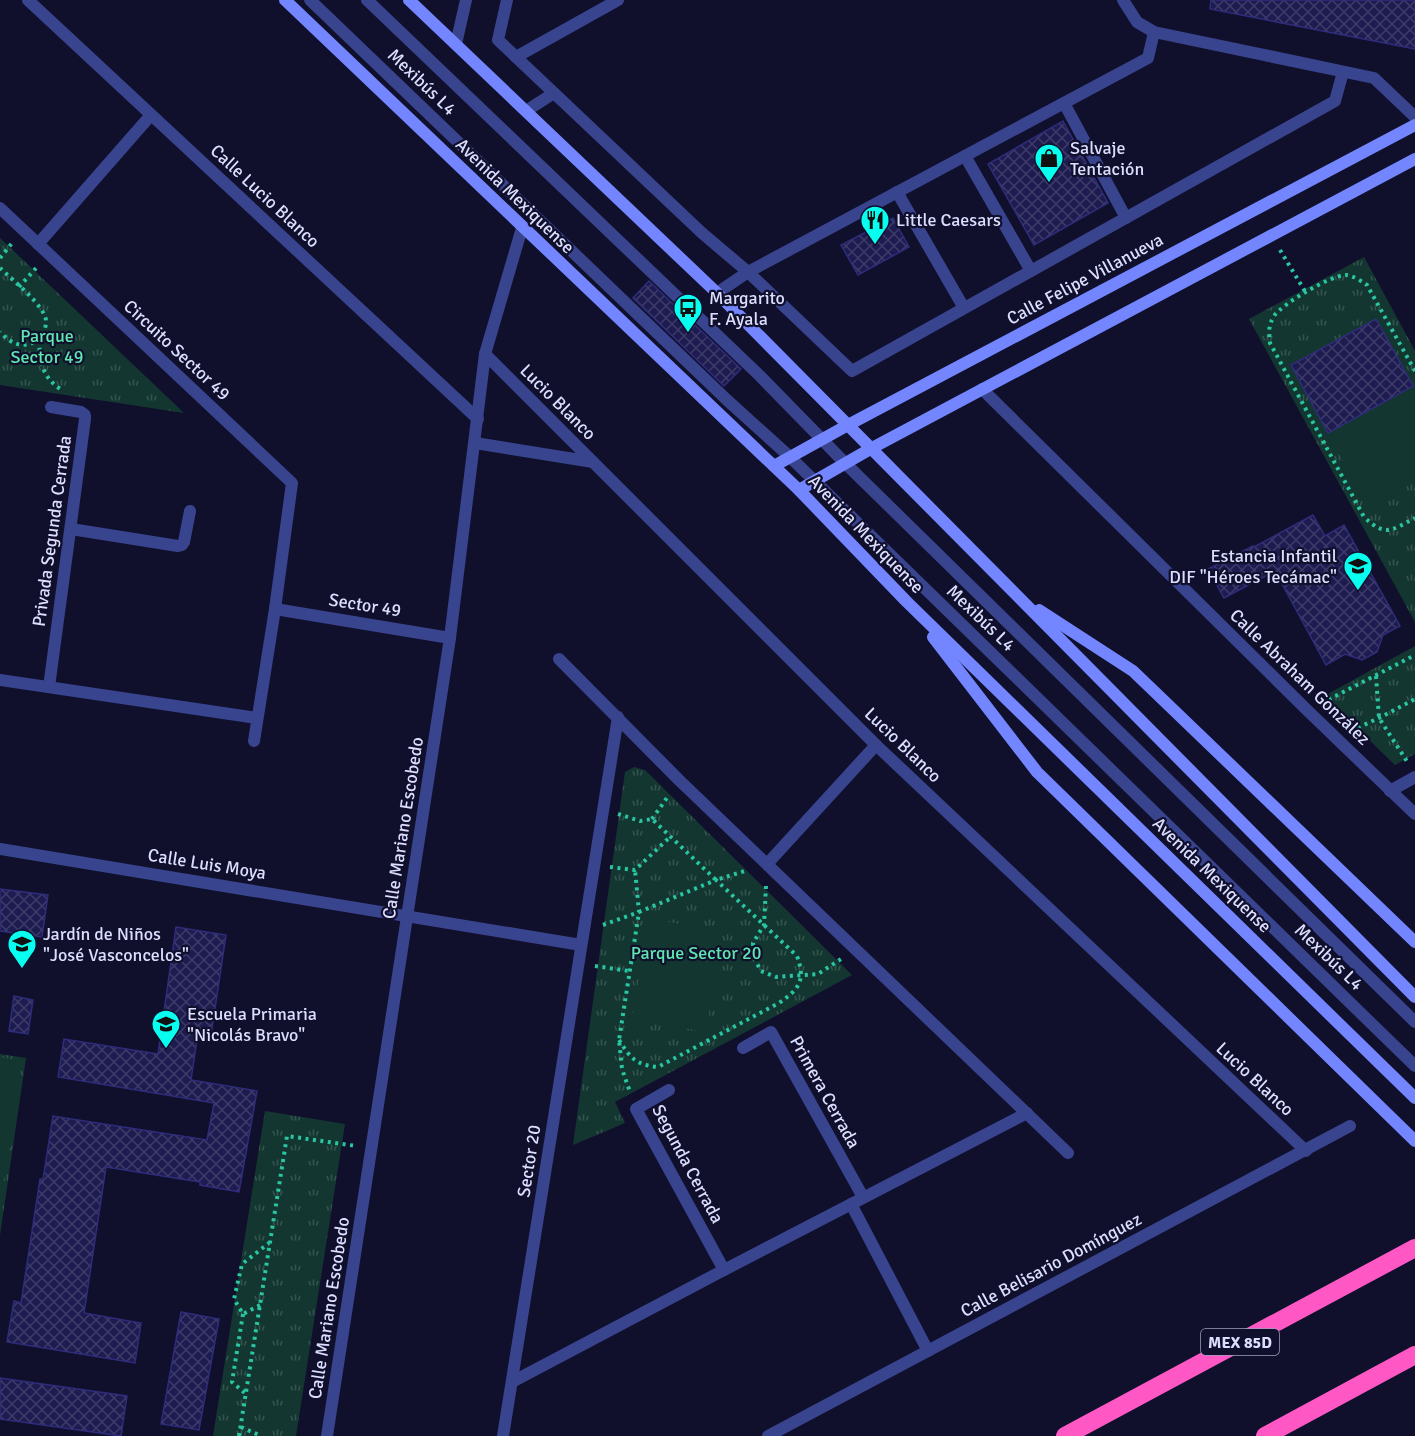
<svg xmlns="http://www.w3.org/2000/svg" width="1415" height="1436" font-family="Signika,sans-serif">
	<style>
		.park { fill: url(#park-tufts) }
		.pitch { fill: #133730 }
		.building { fill: url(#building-cross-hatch); stroke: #2f2c7c; stroke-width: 1.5 }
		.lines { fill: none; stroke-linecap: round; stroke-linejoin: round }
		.path { stroke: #2ac5a2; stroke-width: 4; stroke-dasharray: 3 4.5; stroke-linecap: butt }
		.lane { stroke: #39448e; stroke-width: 12 }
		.street { stroke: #39448e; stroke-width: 12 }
		.secondary { stroke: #7386ff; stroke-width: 12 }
		.highway { stroke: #ff57c3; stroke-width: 18 }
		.labels { text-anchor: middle; stroke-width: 4.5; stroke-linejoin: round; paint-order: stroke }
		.shield { fill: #10102d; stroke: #9fa0c0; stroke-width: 1.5 }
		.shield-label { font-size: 16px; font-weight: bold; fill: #dcdeff }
		.street-label { font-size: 18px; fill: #dcdeff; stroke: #10102d }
		.poi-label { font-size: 18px; fill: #dcdeff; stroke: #10102d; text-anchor: start }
		.park-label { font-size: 18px; fill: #60e7af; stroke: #10102d }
	</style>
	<defs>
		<pattern id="park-tufts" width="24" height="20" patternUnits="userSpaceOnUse" patternTransform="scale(1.5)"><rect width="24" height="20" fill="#133730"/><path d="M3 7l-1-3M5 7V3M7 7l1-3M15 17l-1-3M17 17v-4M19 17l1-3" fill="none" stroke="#35544f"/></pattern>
		<pattern id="building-cross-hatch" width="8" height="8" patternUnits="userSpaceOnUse" patternTransform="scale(1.5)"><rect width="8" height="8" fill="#1d1b4f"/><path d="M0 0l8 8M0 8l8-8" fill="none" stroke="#3d3c69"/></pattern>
	</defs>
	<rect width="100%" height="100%" fill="#10102d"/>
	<g class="park">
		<polygon points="0,238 184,413 0,385"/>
		<polygon points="1364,257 1415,351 1415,622 1249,319"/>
		<polygon points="1415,646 1415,754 1395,765 1324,696"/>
		<polygon points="634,767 645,770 852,975 615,1102 625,1123 573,1145 625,772"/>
		<polygon points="0,1054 26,1058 0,1235"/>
		<polygon points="265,1111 345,1124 296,1436 213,1436"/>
	</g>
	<g class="pitch">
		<polygon points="1413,386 1415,390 1415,475 1365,502 1328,433"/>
		<polygon points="649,919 723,931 706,1032 632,1019"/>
		<polygon points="0,1057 22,1061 0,1203"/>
	</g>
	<g class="building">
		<polygon points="1211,0 1415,0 1415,49 1210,9"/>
		<polygon points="1063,121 1108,203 1034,245 988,164"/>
		<polygon points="893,218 909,247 858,275 841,245"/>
		<polygon points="649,281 741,369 724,386 633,298"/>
		<polygon points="1376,319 1413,386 1328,433 1291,365"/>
		<polygon points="1313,515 1325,536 1344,525 1400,626 1383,635 1377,652 1362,660 1345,654 1326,665 1275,571 1224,598 1208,569 1253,546 1254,547"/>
		<polygon points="0,889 48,895 42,937 0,931"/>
		<polygon points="176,927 226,935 211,1035 198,1033 191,1080 257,1091 239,1192 200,1185 200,1182 106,1167 84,1313 141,1323 135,1363 7,1342 14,1301 21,1303 40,1179 43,1179 53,1116 207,1140 214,1103 58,1077 64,1039 158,1054"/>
		<polygon points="14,996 33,1000 28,1034 9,1031"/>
		<polygon points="181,1312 219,1319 199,1430 161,1424"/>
		<polygon points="0,1378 127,1396 121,1436 0,1419"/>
	</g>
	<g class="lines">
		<g class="path">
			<polyline points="1280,250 1306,293"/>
			<polyline points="0,258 13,242"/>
			<path d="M 0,268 C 11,279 47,307 46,322 C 46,329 42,335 39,340 C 22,349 13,345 0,332"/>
			<polyline points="19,287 37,267"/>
			<path d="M 39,340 C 40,362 42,378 62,390"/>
			<path d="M 1415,371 L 1367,285 C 1361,281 1354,276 1346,275 C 1331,275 1282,304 1274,316 C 1268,326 1269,332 1270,343 L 1364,517 C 1386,537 1390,531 1415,518"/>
			<polyline points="1376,676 1379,718 1408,763"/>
			<polyline points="1322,703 1415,655"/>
			<polyline points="1351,731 1379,718 1415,699"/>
			<polyline points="618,814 640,821 652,819 716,880 748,870"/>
			<polyline points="652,819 669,795"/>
			<polyline points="610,867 635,870 671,836"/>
			<polyline points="766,886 764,925 753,943 754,958 761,971 776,977 818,974 841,959"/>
			<polyline points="603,925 639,912 635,870"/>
			<polyline points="595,966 629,971"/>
			<path d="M 619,1040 C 630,1057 635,1065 658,1067 L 779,1003 C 799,989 806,981 797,956 L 716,880 L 639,912 L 619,1040 L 622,1069 L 630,1092"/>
			<polyline points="260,1305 243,1314 234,1299 242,1264 269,1243"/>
			<polyline points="243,1314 232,1382 246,1394"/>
			<polyline points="241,1427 261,1436"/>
			<polyline points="239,1436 287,1136 356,1146"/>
		</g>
		<g class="lane">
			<polyline points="310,0 727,400 790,457 1415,1066"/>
			<polyline points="367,0 760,376 845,463 1415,1022"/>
			<polyline points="507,0 498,40 702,233 748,272 852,371 1335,101 1343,72"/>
			<polyline points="1123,0 1137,22 1154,32 1374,78 1415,117"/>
			<polyline points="516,57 618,0"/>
			<polyline points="1064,103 1126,218"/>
			<polyline points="526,111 554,93"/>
			<polyline points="965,156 1031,271"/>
			<polyline points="897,192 964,308"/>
			<polyline points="717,293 748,272 1148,58 1154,32"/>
		</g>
		<g class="street">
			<polyline points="28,0 478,419"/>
			<polyline points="456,44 466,0"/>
			<polyline points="0,208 292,483 275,609 254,741"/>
			<polyline points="38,244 151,115"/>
			<polyline points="485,354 876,745 1306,1151"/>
			<polyline points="982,389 1307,710 1415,814"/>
			<polyline points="475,443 593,462"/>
			<polyline points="71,529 178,546 182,545 184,542 190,511"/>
			<polyline points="275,609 450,638"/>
			<polyline points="559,659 679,780 1068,1153"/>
			<polyline points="0,680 257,718"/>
			<polyline points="49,687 85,419 85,415 81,412 51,407"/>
			<polyline points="1390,791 1415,777"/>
			<polyline points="0,849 581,945"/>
			<polyline points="768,863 876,745"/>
			<polyline points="743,1048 771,1032 863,1197"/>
			<polyline points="669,1090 636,1109 724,1270"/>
			<polyline points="851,1204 928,1351"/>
			<polyline points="512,1382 724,1270 1027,1113"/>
			<polyline points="327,1436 450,638 485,354 522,228"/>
			<polyline points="503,1436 618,717"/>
			<polyline points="768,1436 1350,1126"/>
		</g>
		<g class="secondary">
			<polyline points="285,0 799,490 907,602 1415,1098"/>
			<polyline points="409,0 717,293 1415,997"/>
			<polyline points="774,466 848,425 1415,125"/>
			<polyline points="799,490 872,448 1415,159"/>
			<polyline points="1039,610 1133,671 1415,942"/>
			<polyline points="933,637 1037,772 1415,1141"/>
		</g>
		<g class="highway">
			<polyline points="1065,1436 1415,1248"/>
			<polyline points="1265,1436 1415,1355"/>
		</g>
	</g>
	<defs>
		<g id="shop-pin" transform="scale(1.5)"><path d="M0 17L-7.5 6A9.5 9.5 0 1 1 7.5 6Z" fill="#08ffef" stroke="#10102d"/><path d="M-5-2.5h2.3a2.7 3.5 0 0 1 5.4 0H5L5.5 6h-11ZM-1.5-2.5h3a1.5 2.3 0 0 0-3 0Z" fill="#111"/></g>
		<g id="restaurant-pin" transform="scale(1.5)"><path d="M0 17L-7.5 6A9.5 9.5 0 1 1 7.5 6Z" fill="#08ffef" stroke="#10102d"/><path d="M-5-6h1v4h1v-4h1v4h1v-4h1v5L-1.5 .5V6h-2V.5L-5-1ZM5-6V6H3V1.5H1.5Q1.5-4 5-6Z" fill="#111"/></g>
		<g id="bus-pin" transform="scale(1.5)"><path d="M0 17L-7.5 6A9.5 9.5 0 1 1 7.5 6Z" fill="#08ffef" stroke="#10102d"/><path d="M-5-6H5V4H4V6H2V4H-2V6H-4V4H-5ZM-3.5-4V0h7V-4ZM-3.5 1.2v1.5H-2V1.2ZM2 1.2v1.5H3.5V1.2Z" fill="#111"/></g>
		<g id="school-pin" transform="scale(1.5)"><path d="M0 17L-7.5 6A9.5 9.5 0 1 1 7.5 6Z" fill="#08ffef" stroke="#10102d"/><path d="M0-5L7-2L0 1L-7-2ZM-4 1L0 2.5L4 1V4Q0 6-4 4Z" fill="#111"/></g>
	</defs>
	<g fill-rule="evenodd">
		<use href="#shop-pin" x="1049" y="158"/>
		<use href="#restaurant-pin" x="875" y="220"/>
		<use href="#bus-pin" x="688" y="308"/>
		<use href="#school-pin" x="1358" y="566"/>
		<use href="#school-pin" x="22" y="944"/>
		<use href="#school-pin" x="166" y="1024"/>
	</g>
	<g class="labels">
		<rect class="shield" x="1201" y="1329" width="78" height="26" rx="4.5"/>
		<g class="shield-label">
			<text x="1240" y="1348">MEX 85D</text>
		</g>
		<g class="street-label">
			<text transform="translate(422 82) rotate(44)" y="6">Mexibús L4</text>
			<text transform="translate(265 196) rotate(43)" y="6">Calle Lucio Blanco</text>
			<text transform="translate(515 196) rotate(44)" y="6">Avenida Mexiquense</text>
			<text transform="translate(1085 279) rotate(-28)" y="6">Calle Felipe Villanueva</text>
			<text transform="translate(177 350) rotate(43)" y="6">Circuito Sector 49</text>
			<text transform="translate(558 402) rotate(45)" y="6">Lucio Blanco</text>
			<text transform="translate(52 531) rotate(-82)" y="6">Privada Segunda Cerrada</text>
			<text transform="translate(866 534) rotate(46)" y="6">Avenida Mexiquense</text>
			<text transform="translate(365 605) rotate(9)" y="6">Sector 49</text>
			<text transform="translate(981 618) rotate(44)" y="6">Mexibús L4</text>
			<text transform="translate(1300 677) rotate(44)" y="6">Calle Abraham González</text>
			<text transform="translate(903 745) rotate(44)" y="6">Lucio Blanco</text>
			<text transform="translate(403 828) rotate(-81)" y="6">Calle Mariano Escobedo</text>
			<text transform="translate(207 864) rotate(9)" y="6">Calle Luis Moya</text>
			<text transform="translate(1212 875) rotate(44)" y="6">Avenida Mexiquense</text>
			<text transform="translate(1329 957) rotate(44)" y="6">Mexibús L4</text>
			<text transform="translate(1255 1079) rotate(43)" y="6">Lucio Blanco</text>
			<text transform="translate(825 1092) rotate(61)" y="6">Primera Cerrada</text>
			<text transform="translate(529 1161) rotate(-81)" y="6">Sector 20</text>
			<text transform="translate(688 1164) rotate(62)" y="6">Segunda Cerrada</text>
			<text transform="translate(1051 1265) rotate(-28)" y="6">Calle Belisario Domínguez</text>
			<text transform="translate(329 1308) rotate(-81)" y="6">Calle Mariano Escobedo</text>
		</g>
		<g class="poi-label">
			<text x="1070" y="154">Salvaje<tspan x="1070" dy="21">Tentación</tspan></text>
			<text x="896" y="226">Little Caesars</text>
			<text x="709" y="304">Margarito<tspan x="709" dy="21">F. Ayala</tspan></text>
			<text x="1337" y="562" text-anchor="end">Estancia Infantil<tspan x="1337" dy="21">DIF "Héroes Tecámac"</tspan></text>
			<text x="43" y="940">Jardín de Niños<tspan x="43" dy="21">"José Vasconcelos"</tspan></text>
			<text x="187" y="1020">Escuela Primaria<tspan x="187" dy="21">"Nicolás Bravo"</tspan></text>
		</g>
		<g class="park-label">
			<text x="47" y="342">Parque<tspan x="47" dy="21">Sector 49</tspan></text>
			<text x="696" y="959">Parque Sector 20</text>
		</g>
	</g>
</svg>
